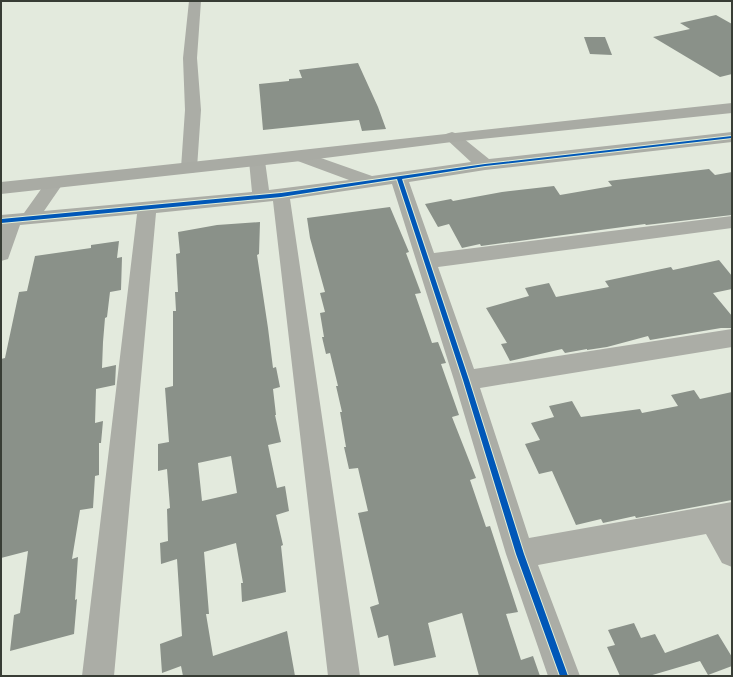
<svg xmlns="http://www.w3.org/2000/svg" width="733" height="677" font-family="Arial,sans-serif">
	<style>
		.building { fill: #8a9189; fill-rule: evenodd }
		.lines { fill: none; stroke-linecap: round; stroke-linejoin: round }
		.street { fill: #abada6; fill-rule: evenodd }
		.secondary { fill: #a9aba4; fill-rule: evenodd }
		.cycleway-casing { stroke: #e2efd8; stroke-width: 2 }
		.cycleway { fill: #0057b8; fill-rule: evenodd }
	</style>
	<rect width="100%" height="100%" fill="#e3eadd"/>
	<g class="building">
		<polygon points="716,15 732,24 732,74 720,77 653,37 690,29 680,23"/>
		<polygon points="584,37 605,37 612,55 590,54"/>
		<polygon points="358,63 378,107 386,129 362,131 359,120 263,130 259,84 289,81 289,79 302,78 299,70"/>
		<polygon points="709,169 715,175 732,172 732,215 646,225 645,224 481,246 480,244 462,248 449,224 438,227 425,204 451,199 453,201 502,192 554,186 560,195 612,186 608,181"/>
		<polygon points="390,207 409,252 406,253 421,293 415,294 432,343 438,342 446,363 441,364 459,415 452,417 476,478 470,480 486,527 490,526 518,612 506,614 521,660 533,656 540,676 479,676 462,613 428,623 436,657 394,666 388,635 378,638 370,607 379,604 358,513 368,511 358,468 349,469 344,447 346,447 340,412 342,412 336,386 338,386 330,353 326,354 322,337 324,337 320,313 325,312 320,293 325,292 310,238 307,218"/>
		<path d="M 260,222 L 259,254 L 257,255 L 268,328 L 273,368 L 276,367 L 280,387 L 273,389 L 276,415 L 275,415 L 281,442 L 268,445 L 277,488 L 285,486 L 289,511 L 276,515 L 283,545 L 281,546 L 286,592 L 242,602 L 241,583 L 243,583 L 236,543 L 204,552 L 209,614 L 206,614 L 213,656 L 287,631 L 295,676 L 183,676 L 181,666 L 162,673 L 160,644 L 182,636 L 177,559 L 161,564 L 160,543 L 168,541 L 167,509 L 170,508 L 167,469 L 158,471 L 158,444 L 169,442 L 165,388 L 173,386 L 173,311 L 176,311 L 175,292 L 178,292 L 176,254 L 180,253 L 178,232 L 217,225 ZM 231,456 L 237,493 L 202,501 L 198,463 Z"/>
		<polygon points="119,241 117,258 122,257 121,290 110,292 107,317 105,318 103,342 102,368 116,365 115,385 96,389 95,423 103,421 101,443 99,443 99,475 95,476 93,508 80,510 72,559 78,557 75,600 77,599 74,634 10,651 14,615 20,613 28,551 1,558 1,359 5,358 19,292 27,291 35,256 91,248 91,245"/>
		<polygon points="719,260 732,276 732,289 713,293 732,316 732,328 721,328 650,340 648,336 607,347 587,350 587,349 565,353 562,349 510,361 501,344 507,343 486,308 529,296 525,288 549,283 556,297 609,287 605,281 652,271 671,267 673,270"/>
		<polygon points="694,390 700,399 732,392 732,500 636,518 635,516 603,523 601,519 576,525 552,471 539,474 525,444 540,440 531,423 554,417 549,406 572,401 581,417 640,409 642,413 678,406 671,395"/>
		<polygon points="634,623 641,638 655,634 665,653 718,634 732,657 732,666 708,675 700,661 649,676 620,676 607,647 615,645 608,630"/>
	</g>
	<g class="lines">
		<g class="street">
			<polygon points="189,1 201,1 197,58 201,110 197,168 195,172 189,173 183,172 181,168 185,110 183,58"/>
			<polygon points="452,132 458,134 489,159 732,132 732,142 485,170 409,182 434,253 732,216 732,228 438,267 474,369 732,329 732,347 480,388 529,538 732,502 732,567 722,563 706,534 538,565 580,676 548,676 506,554 454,380 392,184 290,199 360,676 328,676 273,201 156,213 114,676 82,676 137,214 20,225 8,259 1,261 1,215 24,213 49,178 55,177 61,178 64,182 44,211 252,192 249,161 251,157 257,156 263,157 265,161 269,190 349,180 295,160 293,156 295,152 301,151 372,176 471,162 444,137 446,134"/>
		</g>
		<path class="secondary" d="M 732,103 L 732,113 L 452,142 L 301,161 L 1,194 L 1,182 C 245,157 488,129 732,103 Z"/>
		<g class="cycleway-casing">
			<polygon id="cycleway" points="732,136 732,138 485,166 402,179 469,380 524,554 568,676 560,676 516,554 463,380 397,179 281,197 1,223 1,219 281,193 485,164"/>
		</g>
		<use href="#cycleway" class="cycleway"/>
	</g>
	<rect width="733" height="677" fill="none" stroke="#383d35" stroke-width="4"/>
</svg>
